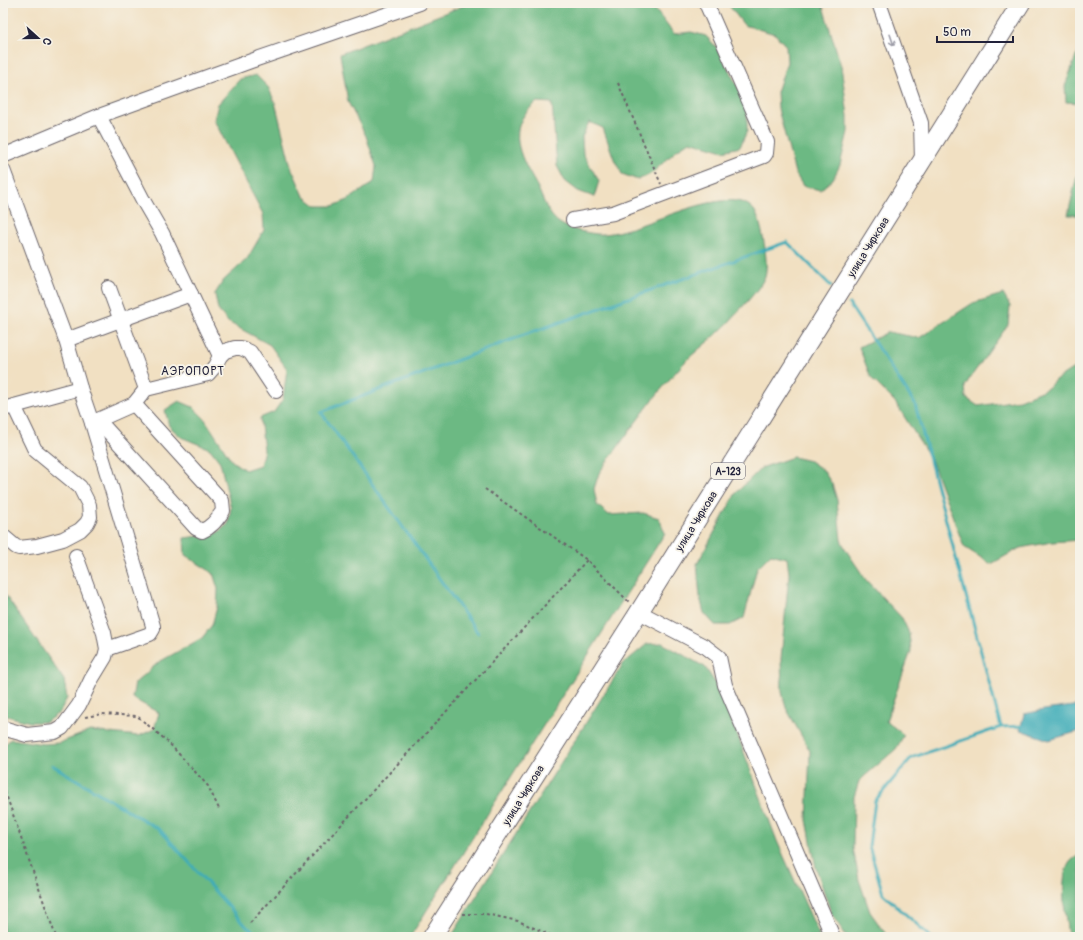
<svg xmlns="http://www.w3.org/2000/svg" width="1083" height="940" font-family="Pangolin,sans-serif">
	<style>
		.forest { fill: #6cb983; stroke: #476e5f }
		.water { fill: #3cacb8; stroke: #2f677a }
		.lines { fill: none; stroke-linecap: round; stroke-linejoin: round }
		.stream { stroke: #3cacb8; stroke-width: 3 }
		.minor-casing { stroke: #6a646a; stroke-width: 16 }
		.major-casing { stroke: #6a646a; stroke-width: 20 }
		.path { stroke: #6a646a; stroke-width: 2; stroke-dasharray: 3 3; stroke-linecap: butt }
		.minor { stroke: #fff; stroke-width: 14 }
		.major { stroke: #fff; stroke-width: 18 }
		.oneway { stroke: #9c9ca7 }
		.labels { text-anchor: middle; stroke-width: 3.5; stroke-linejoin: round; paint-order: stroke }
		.shield { fill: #f7f3e8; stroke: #62616f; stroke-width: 1 }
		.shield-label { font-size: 10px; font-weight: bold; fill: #22223b }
		.street-label { font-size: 11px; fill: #22223b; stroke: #f7f3e8 }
		.neighbourhood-label { font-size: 12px; letter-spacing: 1px; fill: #22223b; stroke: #f7f3e8 }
	</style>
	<rect width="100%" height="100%" fill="#f7f3e8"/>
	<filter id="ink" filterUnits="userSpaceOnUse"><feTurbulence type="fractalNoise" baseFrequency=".025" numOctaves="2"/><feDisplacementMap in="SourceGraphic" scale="8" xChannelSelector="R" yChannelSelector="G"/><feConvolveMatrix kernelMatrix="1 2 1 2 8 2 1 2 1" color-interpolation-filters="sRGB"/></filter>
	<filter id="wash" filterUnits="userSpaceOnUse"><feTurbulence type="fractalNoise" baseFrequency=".012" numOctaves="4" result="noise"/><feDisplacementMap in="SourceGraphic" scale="16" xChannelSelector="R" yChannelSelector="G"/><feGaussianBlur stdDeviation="0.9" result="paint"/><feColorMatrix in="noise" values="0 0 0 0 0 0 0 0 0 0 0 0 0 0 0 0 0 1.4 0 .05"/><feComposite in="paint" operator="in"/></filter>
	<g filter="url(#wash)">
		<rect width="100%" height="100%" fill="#f1e0c2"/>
		<g class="forest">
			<path d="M 470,3 L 645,3 L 654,8 L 674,34 L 691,32 L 706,36 L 718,49 L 743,97 L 747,114 L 747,131 L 740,147 L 723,151 L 690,141 L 677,150 L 652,173 L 638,180 L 622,174 L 614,159 L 603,128 L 589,122 L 582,137 L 583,154 L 599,181 L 594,197 L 578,191 L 565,181 L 557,166 L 552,103 L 537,102 C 533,106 528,109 525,114 C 507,138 526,166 538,188 C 542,197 547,211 554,218 C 563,229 583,232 597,234 C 633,238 728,178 754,210 C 762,221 769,263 765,276 C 761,286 753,295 746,303 C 738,311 731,321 723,328 C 710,341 695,351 683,364 C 652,398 626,436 599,473 L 594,489 L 597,505 L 609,515 L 643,513 L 659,518 L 665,533 L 410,937 L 3,937 L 3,746 L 11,739 L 43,744 L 59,743 L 90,731 L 139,736 L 154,729 L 159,713 L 132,698 L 135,683 L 159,662 L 202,638 L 212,625 L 217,607 L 218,589 L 213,573 L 185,555 L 184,538 L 216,534 L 228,524 L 231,508 L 220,462 L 210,449 L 181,437 L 169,426 L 165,410 L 179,401 L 193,407 L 204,418 L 232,461 L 245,470 L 260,465 L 264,450 L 260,418 L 274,412 L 283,399 L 287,369 L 270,345 L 228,322 L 218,310 L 215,294 L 223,281 L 247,259 L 264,230 L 263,214 L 214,120 L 218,104 L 240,79 L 256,75 L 268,87 L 275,102 L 291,167 L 304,196 L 317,206 L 333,206 L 348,200 L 374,182 L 376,166 L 366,136 L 348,102 L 340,54 Z"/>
			<polygon points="727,3 822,3 841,66 848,116 848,132 840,165 833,179 820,190 803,186 795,173 778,109 777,92 787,62 786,46 775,34 744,25"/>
			<polygon points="1080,51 1080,103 1066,102 1065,86 1076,56"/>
			<polygon points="1080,172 1080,215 1068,215 1077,175"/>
			<polygon points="1003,294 1010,306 1008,325 970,378 965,386 966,398 978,406 1019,400 1048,388 1055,380 1080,364 1080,540 1052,542 1020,548 991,564 964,547 931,459 895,402 871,378 859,347 888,332 919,338 973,303"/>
			<polygon points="793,457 810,461 823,470 832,484 837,500 841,540 846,550 866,580 902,618 909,633 911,651 886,721 904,735 896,749 859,781 854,797 853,848 859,880 870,912 888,937 847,937 832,915 816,868 807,820 810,751 786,708 782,692 781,659 789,574 787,558 771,554 757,568 744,618 730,625 715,625 704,613 700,597 697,564 736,493 761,468"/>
			<polygon points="3,592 64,680 67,698 60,712 46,722 30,722 3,715"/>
			<polygon points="662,643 705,667 714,681 720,696 736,731 777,841 820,937 451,937 623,664 647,644"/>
			<path d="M 1080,854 L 1080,937 L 1068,937 C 1066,918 1058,878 1070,862 C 1072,859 1077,857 1080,854 Z"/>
		</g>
		<polygon class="water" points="1080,705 1080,731 1049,740 1020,730 1024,714 1044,710"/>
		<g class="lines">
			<g class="stream">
				<polyline points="849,304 915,404 1001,727 1024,726"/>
				<polyline points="478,633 321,412 524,335 787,242 831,286"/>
				<polyline points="52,765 160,830 247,927 261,937"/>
				<polyline points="931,937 883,894 869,846 875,801 911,758 1001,727"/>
			</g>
		</g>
	</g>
	<g filter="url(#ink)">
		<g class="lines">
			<g class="minor-casing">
				<g id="minor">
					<polyline points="879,3 921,123 922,161"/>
					<polyline points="99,116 144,202 162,233 220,356"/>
					<polyline points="3,156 99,116 251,61 420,3"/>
					<polyline points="3,170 66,340 80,388 92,423 153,626 153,629 150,634 107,649"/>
					<polyline points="573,220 613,213 764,156 766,153 767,142 706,3"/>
					<polyline points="109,288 146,389"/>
					<polyline points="66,340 191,294"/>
					<polyline points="3,409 80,388"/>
					<path d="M 98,420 L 196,528 L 202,531 C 212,527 217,519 223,511 L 222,501 L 134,404"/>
					<polyline points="92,423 98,420 134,404 146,389 208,374 215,366 220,356 225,351 235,348 241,348 250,352 276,391"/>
					<polyline points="3,536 16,547 19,548 37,546 63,539 80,530 87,523 90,517 89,505 80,487 35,450 14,406"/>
					<polyline points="639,612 706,647 719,657 725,685 833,937"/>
					<polyline points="3,729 6,729 27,735 55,732 62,728 79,705 91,680 105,657 107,649 104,633 76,556"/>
				</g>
			</g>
			<g class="major-casing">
				<polyline id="major" points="432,937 639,612 1021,3"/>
			</g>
			<g class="path">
				<polyline points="618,83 661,184"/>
				<polyline points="485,489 587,560 629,602"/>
				<polyline points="85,717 102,714 137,716 167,741 208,786 220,811"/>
				<polyline points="3,786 56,937"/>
				<polyline points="462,914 486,914 518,921 555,937"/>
				<polyline points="250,923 587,560"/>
				<polyline points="239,937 240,932"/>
			</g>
			<use href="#minor" class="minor"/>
			<use href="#major" class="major"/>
		</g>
		<defs><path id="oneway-shaft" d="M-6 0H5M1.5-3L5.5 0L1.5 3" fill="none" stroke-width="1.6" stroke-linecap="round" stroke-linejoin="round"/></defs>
		<use class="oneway" href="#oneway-shaft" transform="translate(892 40) rotate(71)"/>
	</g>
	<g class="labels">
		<rect class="shield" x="711" y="463" width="34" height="16" rx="3"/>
		<g class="shield-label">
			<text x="728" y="475">А-123</text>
		</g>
		<g class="street-label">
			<text transform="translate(868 247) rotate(-58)" y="4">улица Чиркова</text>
			<text transform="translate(696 521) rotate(-58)" y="4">улица Чиркова</text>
			<text transform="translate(523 795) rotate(-58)" y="4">улица Чиркова</text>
		</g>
		<g class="neighbourhood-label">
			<text x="193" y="375">АЭРОПОРТ</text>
		</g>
	</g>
	<rect width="1083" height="940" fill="none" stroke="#f7f3e8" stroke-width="16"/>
	<g transform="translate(38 38) rotate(111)" stroke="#f7f3e8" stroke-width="3" paint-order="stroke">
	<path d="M0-3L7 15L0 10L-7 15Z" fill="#22223b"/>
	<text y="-6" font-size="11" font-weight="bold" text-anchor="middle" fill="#22223b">С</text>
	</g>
	<path d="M937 36v6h76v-6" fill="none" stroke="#22223b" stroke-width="2"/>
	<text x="943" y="36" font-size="12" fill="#22223b" stroke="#f7f3e8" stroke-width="3" paint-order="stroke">50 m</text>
</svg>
